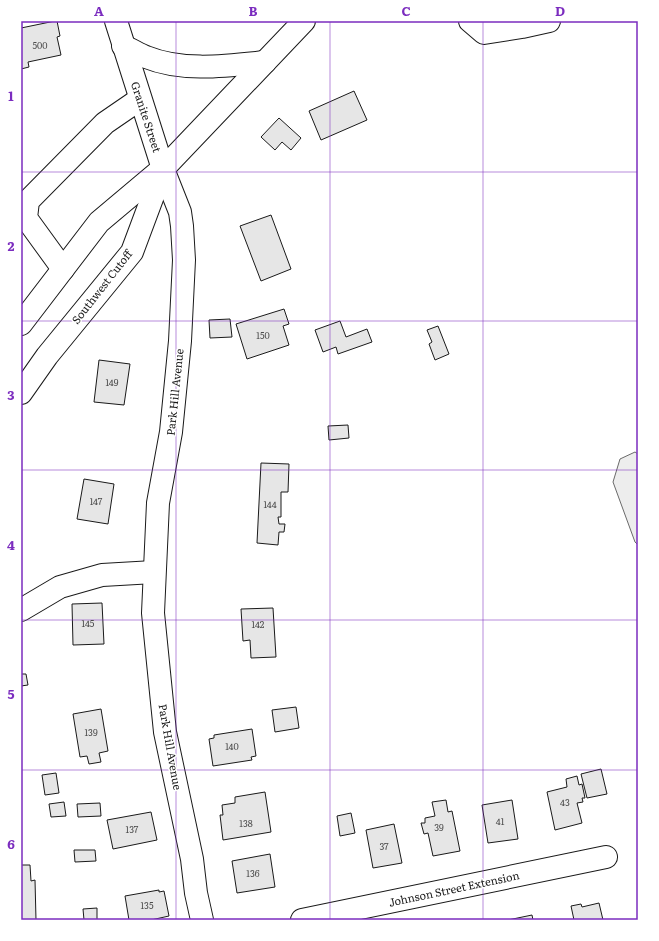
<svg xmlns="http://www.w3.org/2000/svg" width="659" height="941" font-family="Literata,serif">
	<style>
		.built { fill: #ededed; stroke: #6a6a6a }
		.building { fill: #e6e6e6; stroke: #1a1a1a }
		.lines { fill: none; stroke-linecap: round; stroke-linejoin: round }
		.minor-casing { stroke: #1a1a1a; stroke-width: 24 }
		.major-casing { stroke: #1a1a1a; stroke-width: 24 }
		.highway-casing { stroke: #1a1a1a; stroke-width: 24 }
		.minor { stroke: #fff; stroke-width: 22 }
		.major { stroke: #fff; stroke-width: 22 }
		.highway { stroke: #fff; stroke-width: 22 }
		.grid { fill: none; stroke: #7b2cbf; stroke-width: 1; stroke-opacity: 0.55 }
		.labels { text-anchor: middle; stroke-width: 3; stroke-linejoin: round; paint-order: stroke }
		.number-label { font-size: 9px; fill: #4d4d4d }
		.street-label { font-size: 11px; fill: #1a1a1a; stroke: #fff }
		.neatline { fill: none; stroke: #7b2cbf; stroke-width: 1.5 }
		.grid-label { font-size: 13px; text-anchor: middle; font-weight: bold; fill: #7b2cbf }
	</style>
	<rect width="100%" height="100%" fill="#fff"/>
	<polygon class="built" points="635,452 638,454 638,545 635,542 613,482 620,459"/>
	<g class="building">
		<polygon points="55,21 57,21 60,36 57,37 61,55 28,62 29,67 21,69 21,28"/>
		<polygon points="354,91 367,120 321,140 309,111"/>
		<polygon points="279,118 301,138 291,150 282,142 275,150 261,137"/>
		<polygon points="271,215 291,269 261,281 240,226"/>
		<polygon points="284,309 289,324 283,326 289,345 247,359 236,324"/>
		<polygon points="230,319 232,337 210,338 209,320"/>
		<polygon points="340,321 346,337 367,329 372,342 338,354 336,347 323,352 315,330"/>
		<polygon points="438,326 449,354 435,360 429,344 432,342 427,330"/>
		<polygon points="99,360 130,364 124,405 94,402"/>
		<polygon points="348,425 349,438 329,440 328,426"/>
		<polygon points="261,463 289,464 288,492 281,492 281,517 278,517 279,524 285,524 284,532 279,532 278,545 257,543"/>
		<polygon points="84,479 114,484 108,524 77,519"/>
		<polygon points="102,603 104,644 73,645 72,604"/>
		<polygon points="273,608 276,657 251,658 250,640 243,641 241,609"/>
		<polygon points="21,674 26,674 28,685 21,686"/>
		<polygon points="296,707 299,728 275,732 272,710"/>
		<polygon points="101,709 108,751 99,753 101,762 89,764 87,756 80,757 73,714"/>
		<polygon points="252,729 256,756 251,757 252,760 213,766 209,739 214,738 214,735"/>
		<polygon points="601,769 607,794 587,798 581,774"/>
		<polygon points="56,773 59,793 45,795 42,775"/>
		<polygon points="577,776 579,785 582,784 585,798 582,798 583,802 577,803 582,823 555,830 547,792 567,787 566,779"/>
		<polygon points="265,792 271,832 223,840 220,815 223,815 222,805 235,803 235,797"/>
		<polygon points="446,800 448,812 452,811 460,851 433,856 428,833 424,834 421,823 425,823 425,818 435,816 432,802"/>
		<polygon points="512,800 518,839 488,843 482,805"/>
		<polygon points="64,802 66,816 51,817 49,804"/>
		<polygon points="100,803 101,816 78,817 77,804"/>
		<polygon points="151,812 157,840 113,849 107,820"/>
		<polygon points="351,813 355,833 340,836 337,816"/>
		<polygon points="394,824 402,863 373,868 366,830"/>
		<polygon points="74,850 95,850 96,861 75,862"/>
		<polygon points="270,854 275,887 237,893 232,861"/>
		<polygon points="21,865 30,865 31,881 35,880 36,920 21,920"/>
		<polygon points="159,890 159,892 164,891 169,916 151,920 129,920 125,896"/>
		<polygon points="599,903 603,920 574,920 571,906 581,904 582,907"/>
		<polygon points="97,908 97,920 84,920 83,909"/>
		<polygon points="532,915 533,920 508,920"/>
	</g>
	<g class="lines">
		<g class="minor-casing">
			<g id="minor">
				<polyline points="116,21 163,169 180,212 182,226 184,260 180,341 171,432 158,503 153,613 165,732 192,859 196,893 202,920"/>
				<polyline points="470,21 484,33 522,27 549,21"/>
				<polyline points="63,269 26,218 28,201 105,123 140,99"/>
				<polyline points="21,610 60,587 102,575 154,572"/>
				<polyline points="302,920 606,857"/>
			</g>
		</g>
		<g class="major-casing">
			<g id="major">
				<path d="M 123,46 C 131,49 138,54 146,57 C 183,72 226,66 265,62"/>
				<polyline points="21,324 99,222 162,169"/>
				<polyline points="21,393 47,356 132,252 163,169"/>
			</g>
		</g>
		<g class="highway-casing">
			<polyline id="highway" points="163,169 304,21"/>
		</g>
		<use href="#minor" class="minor"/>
		<use href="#major" class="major"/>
		<use href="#highway" class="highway"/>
	</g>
	<path class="grid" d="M 176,21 L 176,920M 330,21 L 330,920M 483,21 L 483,920M 21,172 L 638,172M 21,321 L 638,321M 21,470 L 638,470M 21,620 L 638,620M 21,770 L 638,770"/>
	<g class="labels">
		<g class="number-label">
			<text x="40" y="49">500</text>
			<text x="263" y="339">150</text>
			<text x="112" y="386">149</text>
			<text x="96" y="505">147</text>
			<text x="270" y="508">144</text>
			<text x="88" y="627">145</text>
			<text x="258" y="628">142</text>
			<text x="91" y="736">139</text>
			<text x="232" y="750">140</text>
			<text x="565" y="806">43</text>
			<text x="500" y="825">41</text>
			<text x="246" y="827">138</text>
			<text x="439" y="831">39</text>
			<text x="132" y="833">137</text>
			<text x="384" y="850">37</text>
			<text x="253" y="877">136</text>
			<text x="147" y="909">135</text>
		</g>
		<g class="street-label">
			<text transform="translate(146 117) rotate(72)" y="4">Granite Street</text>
			<text transform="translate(102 287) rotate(-52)" y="4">Southwest Cutoff</text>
			<text transform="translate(175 392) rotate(-84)" y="4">Park Hill Avenue</text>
			<text transform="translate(170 747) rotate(80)" y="4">Park Hill Avenue</text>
			<text transform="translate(454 889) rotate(-12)" y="4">Johnson Street Extension</text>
		</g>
	</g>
	<rect width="659" height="941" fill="none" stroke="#ffffff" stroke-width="44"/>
	<rect x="22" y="22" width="615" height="897" class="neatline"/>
	<g class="grid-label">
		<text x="99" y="16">A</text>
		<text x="253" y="16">B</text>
		<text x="406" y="16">C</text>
		<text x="560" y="16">D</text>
		<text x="11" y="101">1</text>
		<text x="11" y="251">2</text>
		<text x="11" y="400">3</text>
		<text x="11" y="550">4</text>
		<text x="11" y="699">5</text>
		<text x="11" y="849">6</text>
	</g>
</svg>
